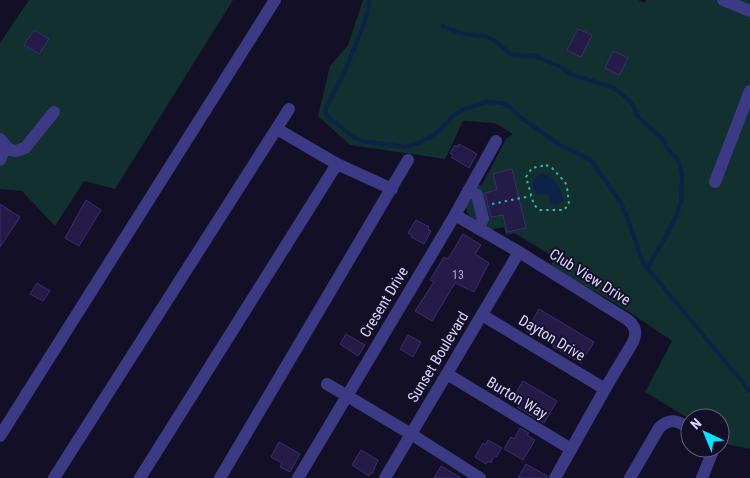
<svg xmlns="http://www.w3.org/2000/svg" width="750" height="478" font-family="'Roboto Condensed',sans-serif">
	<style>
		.green { fill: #12302f }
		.water { fill: #0c2248 }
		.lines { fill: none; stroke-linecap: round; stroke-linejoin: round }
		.stream { stroke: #0c2248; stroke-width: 4 }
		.building { fill: #241b47; stroke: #3b2d73 }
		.path { stroke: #2fb8b0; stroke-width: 2; stroke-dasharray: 2.5 4; stroke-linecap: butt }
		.minor { stroke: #3d3a85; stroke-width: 12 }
		.labels { text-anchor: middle; stroke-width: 4; stroke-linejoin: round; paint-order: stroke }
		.number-label { font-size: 12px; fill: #aca6d1 }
		.street-label { font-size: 15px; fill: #d9d4ff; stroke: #130f26 }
	</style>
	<rect width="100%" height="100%" fill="#130f26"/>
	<g class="green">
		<polygon points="29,0 233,0 115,189 84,181 55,226 22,191 0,189 0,43"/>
		<polygon points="363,0 638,0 645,3 646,0 750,0 750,449 726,444 726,442 720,437 720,418 690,419 645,392 672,341 625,309 551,266 554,257 514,233 506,235 504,227 490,230 469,218 465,206 477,186 482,185 506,139 513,134 495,123 463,121 445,159 350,145 318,116 330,66 348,45"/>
	</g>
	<path class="water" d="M 543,173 C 556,178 560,187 563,199 L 559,204 L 556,205 L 550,203 L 550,196 L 548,194 L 538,194 L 533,189 C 532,182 536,175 543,173 Z"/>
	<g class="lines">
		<g class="stream">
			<polyline points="369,0 368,12 363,26 343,76 326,107 325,112 329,118 351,135 362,141 405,147 421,142 428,138 440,130 452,117 462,110 485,102 501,103 510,107 520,117 560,145 591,160 621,203 629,222 643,263 750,391"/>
			<polyline points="443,26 457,32 478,36 486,36 495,41 510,54 527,56 533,55 561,67 570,74 612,87 627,98 634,107 637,116 662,138 667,148 679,161 682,177 681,203 672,225 647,269"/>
		</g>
	</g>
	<g class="building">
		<polygon points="578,29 592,35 581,57 567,50"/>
		<polygon points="34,30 49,39 39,54 24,45"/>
		<polygon points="613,51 628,58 619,75 605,68"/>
		<polygon points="459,144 477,154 469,168 451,157 453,155 450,153 455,145 458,147"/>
		<polygon points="512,169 526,228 507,232 503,215 491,217 485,193 497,190 493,174"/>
		<polygon points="86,200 101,210 79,246 65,238"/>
		<polygon points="0,204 20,217 0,247"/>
		<polygon points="416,220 429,227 428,230 431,231 424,244 411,237 412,235 408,233"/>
		<polygon points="463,234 481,245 475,254 489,263 474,292 455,283 432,321 415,311 434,282 430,280 444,257 448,259"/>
		<polygon points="37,283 50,291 43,301 30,294"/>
		<polygon points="539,309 594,342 581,363 553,347 557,341 538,329 534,336 526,331"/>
		<polygon points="346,334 365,345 358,356 340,344"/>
		<polygon points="408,335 421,342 413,357 400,349"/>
		<polygon points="523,381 557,401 544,423 517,407 521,401 513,397"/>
		<polygon points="520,428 529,433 527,435 535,440 523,460 504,449 511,437 514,439"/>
		<polygon points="488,440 502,448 496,457 494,456 491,463 488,461 486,464 475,457 483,443 485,445"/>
		<polygon points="279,442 300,454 290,472 280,467 282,463 271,457"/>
		<polygon points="361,450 378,460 372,474 370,473 369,476 352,465"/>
		<polygon points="526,464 547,476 547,478 518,478"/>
		<polygon points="441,466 461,478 434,478"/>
	</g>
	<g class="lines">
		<g class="path">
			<polygon points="546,165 552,168 565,182 567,187 569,204 564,210 540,210 534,205 526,177 532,168"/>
			<polyline points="492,204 531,196"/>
		</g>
		<g class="minor">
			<polyline points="723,0 750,11"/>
			<polyline points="277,129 337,164 392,189"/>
			<polyline points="0,139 6,146 0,160"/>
			<polyline points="6,149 16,151 25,148 54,112"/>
			<polyline points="715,182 750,91"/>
			<polyline points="468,191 477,195 483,219 478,228"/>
			<path d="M 455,215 L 519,252 L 628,320 C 636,327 637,333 633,342 L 605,389 L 555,478"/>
			<polyline points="482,315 605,389"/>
			<polyline points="447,374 571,449"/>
			<polyline points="327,384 411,434 480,478"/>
			<polyline points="0,436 275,0"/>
			<polyline points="54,478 289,109"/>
			<polyline points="140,478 337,164"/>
			<polyline points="220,478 408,160"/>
			<polyline points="298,478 455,215 496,141"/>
			<polyline points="385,478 519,252"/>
			<path d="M 630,478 L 659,428 C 670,417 678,421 690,428"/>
			<polyline points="702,478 714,448"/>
		</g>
	</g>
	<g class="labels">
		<g class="number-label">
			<text x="458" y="279">13</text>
		</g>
		<g class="street-label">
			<text transform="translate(590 277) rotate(32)" y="5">Club View Drive</text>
			<text transform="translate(384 302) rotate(-59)" y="5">Cresent Drive</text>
			<text transform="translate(552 338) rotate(31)" y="5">Dayton Drive</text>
			<text transform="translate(438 357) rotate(-59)" y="5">Sunset Boulevard</text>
			<text transform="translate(517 398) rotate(31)" y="5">Burton Way</text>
		</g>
	</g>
	<g transform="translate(705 433) rotate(316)"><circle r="24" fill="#130f26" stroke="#625e7d"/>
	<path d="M0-4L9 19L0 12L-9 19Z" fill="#00e5ff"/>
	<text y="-8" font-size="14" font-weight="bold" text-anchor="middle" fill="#d9d4ff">N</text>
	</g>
</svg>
